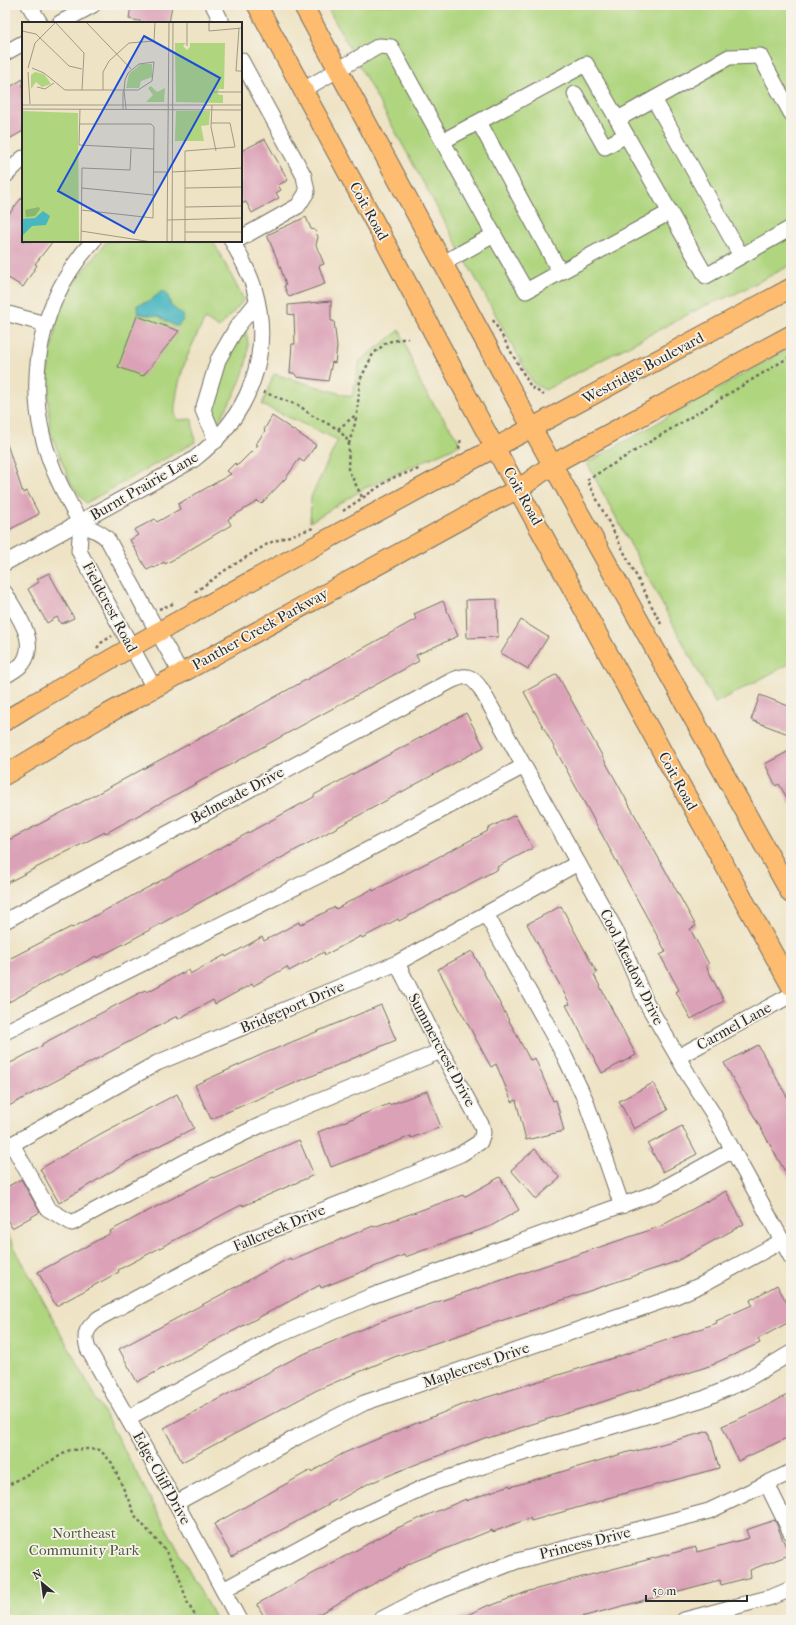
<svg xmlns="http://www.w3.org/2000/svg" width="796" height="1625" font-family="'IM FELL French Canon',serif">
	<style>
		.green { fill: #afd57f; stroke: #6d8055 }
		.water { fill: #48b7c1; stroke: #3a7176 }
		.building { fill: #dba2b7 }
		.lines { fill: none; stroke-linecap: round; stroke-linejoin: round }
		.minor-casing { stroke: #6f6b61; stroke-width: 17 }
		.major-casing { stroke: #6f6b61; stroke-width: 21 }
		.path { stroke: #6f6b61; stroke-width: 2.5; stroke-dasharray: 3 3; stroke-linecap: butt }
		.minor { stroke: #fff; stroke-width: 15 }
		.major { stroke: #fdbc6f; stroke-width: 19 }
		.labels { text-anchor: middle; stroke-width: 3.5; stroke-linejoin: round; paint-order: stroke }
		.street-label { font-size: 15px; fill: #2b2b2b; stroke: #f7f3e8 }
		.park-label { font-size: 15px; fill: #4c5640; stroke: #f7f3e8 }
		.inset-road { fill: none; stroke: #a09987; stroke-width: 1 }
		.view { fill: #1d4ed8; fill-opacity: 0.15; stroke: #1d4ed8; stroke-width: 2 }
		.inset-edge { fill: none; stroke: #2b2b2b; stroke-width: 2 }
	</style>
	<rect width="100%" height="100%" fill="#f7f3e8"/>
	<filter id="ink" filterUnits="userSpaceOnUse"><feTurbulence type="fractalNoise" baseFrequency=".025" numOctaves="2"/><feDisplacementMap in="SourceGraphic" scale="8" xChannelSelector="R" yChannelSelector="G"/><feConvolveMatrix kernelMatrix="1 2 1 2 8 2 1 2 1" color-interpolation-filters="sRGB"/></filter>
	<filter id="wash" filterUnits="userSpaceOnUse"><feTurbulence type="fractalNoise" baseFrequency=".012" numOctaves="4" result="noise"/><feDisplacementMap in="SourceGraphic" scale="16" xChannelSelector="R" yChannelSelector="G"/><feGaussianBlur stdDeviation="0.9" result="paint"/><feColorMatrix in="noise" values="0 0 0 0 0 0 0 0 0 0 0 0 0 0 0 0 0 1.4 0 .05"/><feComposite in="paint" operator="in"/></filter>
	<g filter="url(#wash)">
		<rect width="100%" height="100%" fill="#eee3c5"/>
		<g class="green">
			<polygon points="326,5 791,5 791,265 735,294 702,307 545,390 533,383"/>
			<path d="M 107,241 L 213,241 L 244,300 L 219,328 L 205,319 C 191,346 180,369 176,399 C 175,407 173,413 178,420 L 192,419 L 195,442 L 86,503 L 71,484 L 50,432 L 47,377 L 57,319 L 74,283 Z"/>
			<path d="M 241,328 L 245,329 C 256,360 234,396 219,421 L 214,423 L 209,416 L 210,394 Z"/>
			<polygon points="400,330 422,387 458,439 459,445 365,488 310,522 311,497 338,440 262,405 274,374 352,397 360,361"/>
			<polygon points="791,347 791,663 715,703 587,463"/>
			<polygon points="5,1230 216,1620 5,1620"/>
		</g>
		<polygon class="water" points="162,291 167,293 171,306 183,315 184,318 178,326 175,326 158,316 138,314 137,305 150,301"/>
		<g id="blocks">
			<g class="building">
				<polygon points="131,5 172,5 169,23 149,23 129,19"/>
				<polygon points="23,79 23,131 11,138 5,126 5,90"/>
				<polygon points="265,139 288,180 278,185 281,190 276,193 279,198 252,213 246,202 241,204 241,151"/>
				<polygon points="23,196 23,241 53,241 35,264 37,265 23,287 5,276 5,219"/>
				<polygon points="306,217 311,229 315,230 318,237 316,245 324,264 319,266 325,284 289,297 284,286 286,285 280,266 267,235"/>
				<polygon points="331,301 331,321 334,321 337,347 335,363 332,362 328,381 297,377 294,373 290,373 292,344 295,344 294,315 288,314 288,305"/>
				<polygon points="137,316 179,331 143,376 118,367"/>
				<polygon points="272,416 316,445 304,462 299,459 286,478 261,504 258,501 228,519 231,525 176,558 165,564 164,562 154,568 153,567 147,570 130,540 138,535 134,530 155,519 157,522 180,509 178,504 231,474 227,471 235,463 237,465 239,464 258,445 256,444 265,431 264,430"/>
				<polygon points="5,444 7,444 23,493 27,491 39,514 5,532"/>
				<polygon points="49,573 74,618 61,624 57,617 47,623 28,589 39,582 37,579"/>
				<polygon points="497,599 498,637 467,638 466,600"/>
				<polygon points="443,601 458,636 416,655 419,661 106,833 105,832 5,884 5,842 80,803 228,723 416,619 414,614"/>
				<polygon points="521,620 548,637 528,669 501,653"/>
				<polygon points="557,674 696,926 690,929 709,964 706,966 724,1001 691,1019 676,992 679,990 660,955 666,952 524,692"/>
				<polygon points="760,695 791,707 791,735 751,720"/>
				<polygon points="466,713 484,747 133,939 97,958 96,956 61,975 61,974 5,1004 5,961 71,927 72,928 160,881 314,797 314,795"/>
				<polygon points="791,750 791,805 779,784 776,786 765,764"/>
				<polygon points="515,815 533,848 497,867 498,869 399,921 398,919 362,938 361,936 325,955 324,952 289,971 287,967 253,986 252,984 215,1004 213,1000 178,1019 177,1016 5,1108 5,1066 42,1046 42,1044 145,990 147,992 188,970 190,974 225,955 226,957 262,937 264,941 299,922 300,925 335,907 336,909 372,889 373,891 488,831 487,829"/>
				<polygon points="561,906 597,973 594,975 636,1055 602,1073 566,1005 570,1004 527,924"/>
				<polygon points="472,951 530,1060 535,1058 553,1101 556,1100 564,1131 526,1140 516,1100 512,1102 496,1064 491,1067 438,969"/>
				<polygon points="381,1005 396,1040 211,1119 195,1085 263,1054"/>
				<polygon points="758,1045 791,1104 791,1182 724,1063"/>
				<polygon points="653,1083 668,1110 634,1129 619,1101"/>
				<polygon points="427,1091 441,1127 411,1138 411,1136 331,1167 318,1132 389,1104 389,1105"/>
				<polygon points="177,1094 194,1128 127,1162 59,1203 40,1169 102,1133"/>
				<polygon points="682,1126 697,1154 663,1172 648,1144"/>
				<polygon points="299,1140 314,1175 243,1206 243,1204 118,1270 119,1272 56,1306 38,1272 111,1233 110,1231 213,1177 213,1178"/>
				<polygon points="535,1149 560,1178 536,1199 511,1170"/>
				<polygon points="500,1177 519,1210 491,1226 405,1257 404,1255 321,1288 320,1285 137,1382 119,1349 290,1258 291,1260 373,1226 374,1227 463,1195 464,1197"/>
				<polygon points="21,1179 40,1212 12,1228 5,1215 5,1188"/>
				<polygon points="726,1191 744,1224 675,1262 394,1357 317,1390 182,1462 164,1428 299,1356 381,1321 659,1227"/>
				<polygon points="777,1285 791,1310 791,1321 758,1339 760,1343 715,1363 715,1364 605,1401 488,1438 487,1437 409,1467 373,1482 373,1481 337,1501 336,1500 232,1557 214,1524 311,1470 311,1472 344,1453 387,1435 462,1405 623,1355 717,1323 716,1321 752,1305 750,1300"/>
				<polygon points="787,1395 791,1402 791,1436 738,1461 722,1426 761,1409"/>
				<polygon points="709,1431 719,1468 604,1499 604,1500 531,1521 530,1518 493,1532 492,1530 413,1562 308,1620 266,1620 257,1604 397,1528 466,1499 466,1501 510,1485 510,1487 632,1451 633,1452"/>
				<polygon points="775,1520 789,1555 750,1570 751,1577 721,1585 720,1580 570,1620 456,1620 489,1605 490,1606 529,1591 696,1547 697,1552 749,1538 746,1530"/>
			</g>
		</g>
	</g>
	<g filter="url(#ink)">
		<use href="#blocks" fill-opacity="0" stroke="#6f6b61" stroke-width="1"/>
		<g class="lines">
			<g class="minor-casing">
				<g id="minor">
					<polyline points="29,5 40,23"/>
					<polyline points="213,5 222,23"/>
					<polyline points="60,23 93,5"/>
					<polyline points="5,53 23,43"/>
					<polyline points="241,60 304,176 307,192 298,206 241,238"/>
					<polyline points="303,90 379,46 391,47 494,235 443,263"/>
					<polyline points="575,94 605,147 626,135"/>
					<polyline points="654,99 741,256"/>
					<polyline points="618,119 729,57 760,56 791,113"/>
					<polyline points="479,122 560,272"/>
					<polyline points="443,141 586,64 706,276 791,228"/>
					<polyline points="5,176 23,158"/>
					<polyline points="494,235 526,291 670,212"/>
					<path d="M 93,241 C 32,309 20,402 60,484 C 65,494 74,514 80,521 C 87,529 102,531 108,540 C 117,556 125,572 134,588 C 149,617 165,645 181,673"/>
					<polyline points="5,313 45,324"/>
					<polyline points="216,441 203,410 218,360 237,327 257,302"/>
					<polyline points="81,522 79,551 154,688"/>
					<path d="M 5,563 L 193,460 C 248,418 274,356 254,288 C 249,271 240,256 232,241"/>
					<path d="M 5,593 C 16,614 39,640 23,663 C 18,669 11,672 5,676"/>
					<polyline points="486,914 564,1055 585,1099 622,1206"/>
					<path d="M 5,921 L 451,681 C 466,674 471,675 481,689 L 616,931 L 646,1002 L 690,1078 L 712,1112 L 791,1257"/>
					<polyline points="5,1032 328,871 524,766"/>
					<polyline points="678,1057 791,995"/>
					<polyline points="12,1144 48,1209 72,1223 192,1158 261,1125 441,1051"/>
					<polyline points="5,1148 157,1063 397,963 578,863"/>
					<polyline points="128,1418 279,1335 369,1297 655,1193 733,1150"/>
					<polyline points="767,1484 791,1533"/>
					<polyline points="176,1503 297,1437 364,1403 674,1297 703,1284 782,1241"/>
					<polyline points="223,1590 353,1520 433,1483 516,1455 703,1399 744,1381 791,1353"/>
					<path d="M 239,1620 L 176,1503 L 88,1349 C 83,1333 87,1328 99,1318 L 244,1241 L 382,1187 L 461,1154 L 480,1142 L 483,1133 L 482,1126 L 441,1051 L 397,963"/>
					<polyline points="380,1620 424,1597 517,1561 709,1511 791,1472"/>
					<polyline points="684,1620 772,1597 791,1589"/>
				</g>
			</g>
			<g class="major-casing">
				<g id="major">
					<polyline points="257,5 388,247 483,426 791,986"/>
					<polyline points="303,5 532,428 791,894"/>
					<polyline points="5,721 29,706 158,632 472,460 791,288"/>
					<polyline points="5,775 100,718 494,501 519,489 553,464 791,335"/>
				</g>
			</g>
			<g class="path">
				<polyline points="493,320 531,387 544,395"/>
				<polyline points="263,392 300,406 311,415 338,429 346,438 349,445 348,469 362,497"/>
				<polyline points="338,429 357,414 360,380 373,354 387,342 408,338"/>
				<path d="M 349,444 C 351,434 356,425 356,415"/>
				<polyline points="459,449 461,438"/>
				<polyline points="343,511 392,478 419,469"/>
				<polyline points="195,592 224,571 269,543 313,528"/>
				<polyline points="159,609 175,603"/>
				<polyline points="661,624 587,480 791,356"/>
				<polyline points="97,648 101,643 112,636"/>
				<polyline points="5,1487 70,1450 87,1449 100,1450 112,1463 136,1517 165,1550 178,1574 188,1604 198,1620"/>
			</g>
			<use href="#minor" class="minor"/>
			<use href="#major" class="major"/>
		</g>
	</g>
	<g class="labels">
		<g class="street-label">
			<text transform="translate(369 211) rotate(61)" y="5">Coit Road</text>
			<text transform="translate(643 368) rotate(-28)" y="5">Westridge Boulevard</text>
			<text transform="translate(144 486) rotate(-30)" y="5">Burnt Prairie Lane</text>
			<text transform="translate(523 496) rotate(61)" y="5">Coit Road</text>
			<text transform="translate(110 607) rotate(62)" y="5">Fieldcrest Road</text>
			<text transform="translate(260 629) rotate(-29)" y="5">Panther Creek Parkway</text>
			<text transform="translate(678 781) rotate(61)" y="5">Coit Road</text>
			<text transform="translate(237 795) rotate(-28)" y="5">Belmeade Drive</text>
			<text transform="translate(632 967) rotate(64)" y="5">Cool Meadow Drive</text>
			<text transform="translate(292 1007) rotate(-23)" y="5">Bridgeport Drive</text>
			<text transform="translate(734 1026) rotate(-29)" y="5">Carmel Lane</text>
			<text transform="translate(442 1050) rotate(62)" y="5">Summercrest Drive</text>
			<text transform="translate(279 1228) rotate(-23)" y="5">Fallcreek Drive</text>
			<text transform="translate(476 1365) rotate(-19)" y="5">Maplecrest Drive</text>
			<text transform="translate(162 1478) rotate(61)" y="5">Edge Cliff Drive</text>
			<text transform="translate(585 1543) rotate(-14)" y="5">Princess Drive</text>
		</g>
		<g class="park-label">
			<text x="84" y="1538">Northeast<tspan x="84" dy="17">Community Park</tspan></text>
		</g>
	</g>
	<g transform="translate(22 22)">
		<rect width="220" height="220" fill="#eee3c5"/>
		<path d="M 153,21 L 164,21 L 161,24 L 165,28 L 168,25 L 168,21 L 203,21 L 202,67 L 197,67 L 195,71 L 198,73 L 201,73 L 201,81 L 154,80 ZM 119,42 L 130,42 L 130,55 L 119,59 L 117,66 L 104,66 L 107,52 ZM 13,50 L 22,52 L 29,62 L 20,65 L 14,60 L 9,67 L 9,53 ZM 129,64 L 135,70 L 143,66 L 142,80 L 124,80 L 131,73 L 126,66 ZM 0,89 L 56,91 L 57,220 L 0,220 ZM 154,89 L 188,89 L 187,103 L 179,104 L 182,119 L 153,119 Z" fill="#afd57f"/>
		<path d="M 17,185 L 18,187 L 13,194 L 4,195 L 3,188 Z" fill="#8bb66e"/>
		<path d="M 21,189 L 28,194 L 24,203 L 10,204 L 0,214 L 0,197 L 13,196 Z" fill="#48b7c1"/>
		<path class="inset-road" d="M 33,0 L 62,31 L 60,68M 64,0 L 109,47M 187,0 L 187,9 L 220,6M 217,6 L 214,49 L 220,49M 0,9 L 14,12 L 47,44 L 60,47M 165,24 L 165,0M 6,46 L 13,21 L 33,1M 10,46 L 22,51 L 43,68 L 116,68 L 130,59 L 132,40 L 117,42 L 106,51 L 103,58 L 102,68 L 101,70 L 101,87M 6,50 L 8,82M 15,65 L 23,67 L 32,61M 81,68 L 81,50 L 87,39 L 107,21 L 132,19 L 133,0M 102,68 L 104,87M 192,70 L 220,70M 0,83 L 220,83M 190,83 L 189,105 L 194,129M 0,87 L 220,88M 58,87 L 57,123 L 132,127M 58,102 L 129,102 L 132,105 L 131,196 L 59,188M 131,150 L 146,150M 150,150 L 220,146M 60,166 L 131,173M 163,166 L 220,165M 163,185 L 220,184M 145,198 L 220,196M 59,209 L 130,220M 163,210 L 220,210M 59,220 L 60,146 L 108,148 L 109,127M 145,220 L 147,0M 150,220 L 151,0M 163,220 L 163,129 L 213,125 L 208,101 L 189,101"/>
		<path class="view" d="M 122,14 L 198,56 L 112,211 L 36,169 Z"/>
		<rect width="220" height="220" class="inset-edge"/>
	</g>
	<rect width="796" height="1625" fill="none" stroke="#f7f3e8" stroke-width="20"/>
	<g transform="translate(42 1583) rotate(331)" stroke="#f7f3e8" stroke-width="3" paint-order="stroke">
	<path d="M0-3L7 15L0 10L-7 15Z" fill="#2b2b2b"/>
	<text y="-6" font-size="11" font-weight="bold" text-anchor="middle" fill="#2b2b2b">N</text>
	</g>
	<path d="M646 1595v6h101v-6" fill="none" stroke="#2b2b2b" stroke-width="2"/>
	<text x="652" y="1595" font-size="12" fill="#2b2b2b" stroke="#f7f3e8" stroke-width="3" paint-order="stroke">50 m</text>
</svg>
